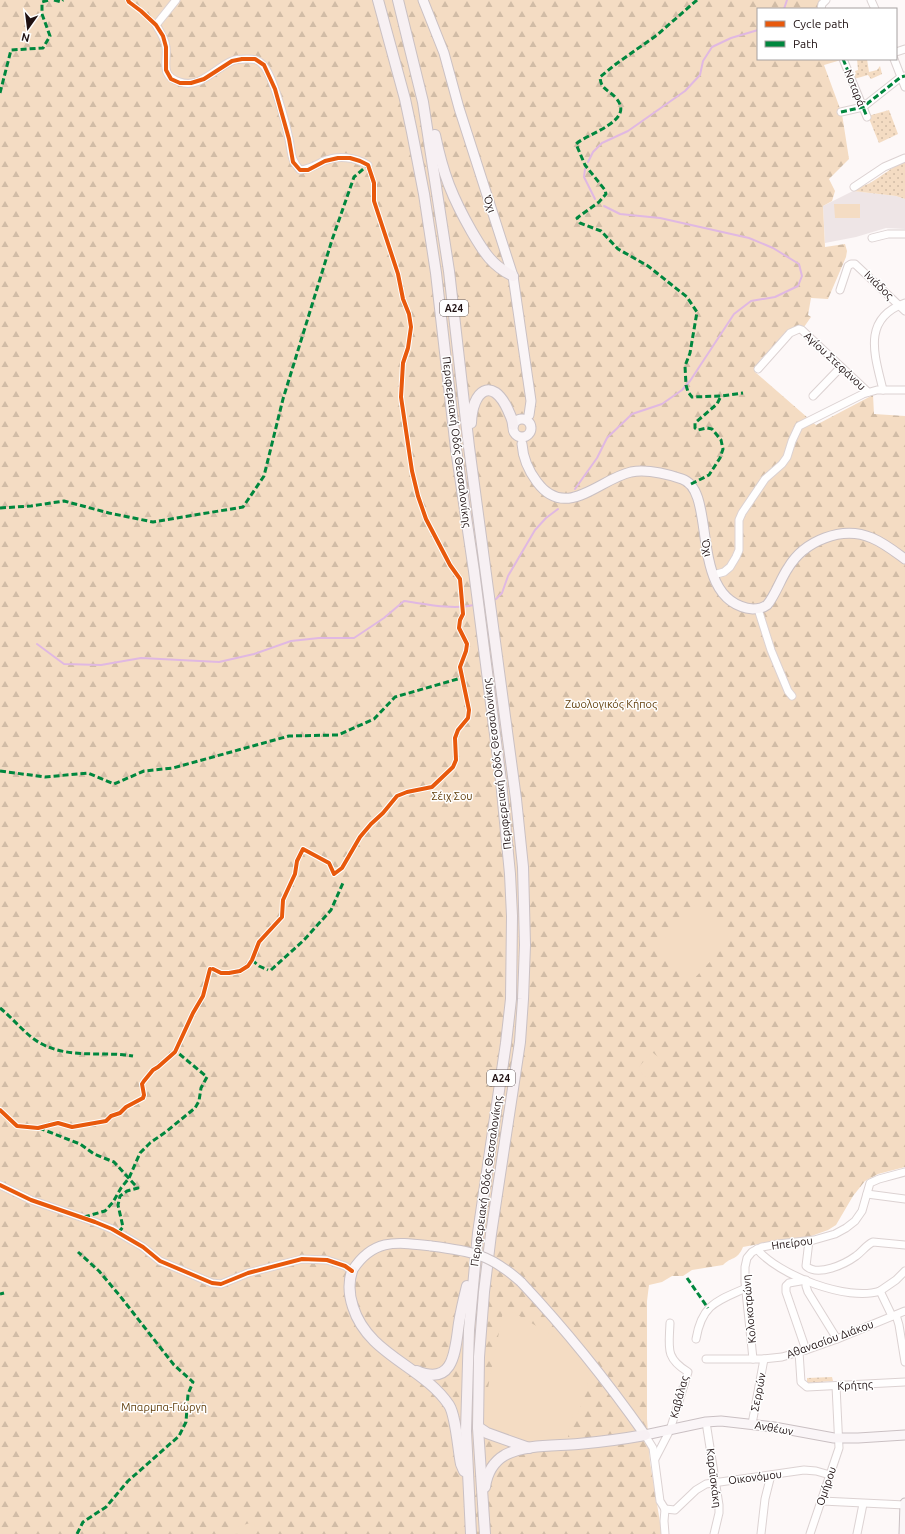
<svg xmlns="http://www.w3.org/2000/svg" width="905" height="1534" font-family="Ubuntu,sans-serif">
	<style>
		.built { fill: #eee5e6 }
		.grass { fill: url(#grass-dots) }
		.forest { fill: url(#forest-firs) }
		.garden { fill: #f4dcc3 }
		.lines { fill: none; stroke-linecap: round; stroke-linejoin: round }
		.stream { stroke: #e0b8e2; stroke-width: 2 }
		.minor-casing { stroke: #dcd2d2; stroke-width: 9 }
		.major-casing { stroke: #cac0c3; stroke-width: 11 }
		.highway-casing { stroke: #cac0c3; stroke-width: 12 }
		.minor { stroke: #fffefe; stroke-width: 7 }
		.major { stroke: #faf5f7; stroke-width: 9 }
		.highway { stroke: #f7f0f3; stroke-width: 10 }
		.major-bridge-casing { stroke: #cac0c3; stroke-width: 11; stroke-linecap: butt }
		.major-bridge { stroke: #faf5f7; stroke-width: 9 }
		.quiet { stroke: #00873e; stroke-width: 3; stroke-dasharray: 6 3; stroke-linecap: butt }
		.cycleway-casing { stroke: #fff; stroke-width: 6 }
		.cycleway { stroke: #e8590c; stroke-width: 4 }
		.labels { text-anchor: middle; stroke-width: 3; stroke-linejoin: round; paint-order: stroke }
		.shield { fill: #fff; stroke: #625859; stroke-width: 1 }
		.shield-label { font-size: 10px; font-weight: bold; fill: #1f1112 }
		.street-label { font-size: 11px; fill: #1f1112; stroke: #fff }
		.park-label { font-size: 11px; fill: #63400d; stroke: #fff }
	</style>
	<defs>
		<pattern id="grass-dots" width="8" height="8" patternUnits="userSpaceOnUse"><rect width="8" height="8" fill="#f4dcc3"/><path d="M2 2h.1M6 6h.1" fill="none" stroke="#d1bca6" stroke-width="1.8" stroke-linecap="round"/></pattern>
		<pattern id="forest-firs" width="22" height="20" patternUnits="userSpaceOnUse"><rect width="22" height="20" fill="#f4dcc3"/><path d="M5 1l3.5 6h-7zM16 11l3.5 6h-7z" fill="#d1bca6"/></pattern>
	</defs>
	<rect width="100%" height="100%" fill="#fdf8f8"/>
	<polygon class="built" points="853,191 896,196 905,199 905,229 886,228 856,237 825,243 823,206"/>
	<g class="grass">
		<polygon points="857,59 867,59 869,72 877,70 880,66 882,74 871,79 868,75 854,79 853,76 856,74 855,71 858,70"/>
		<polygon points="889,110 898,134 879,143 868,116"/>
		<path d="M 905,161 L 905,199 L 896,196 L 853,191 C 858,187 864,186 870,183 C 882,176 892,167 905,161 Z"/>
		<polygon points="832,1377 833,1381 807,1383 807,1378"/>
	</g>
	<path class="forest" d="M 0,0 L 820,0 L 817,9 L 758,9 L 758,59 L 841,59 L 841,60 L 824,65 L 842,114 L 849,159 L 829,179 L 835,191 L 832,201 L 823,206 L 825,247 L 845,244 L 847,251 L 846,257 L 828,299 L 811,298 L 808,315 L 811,317 L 804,327 L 793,327 L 760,360 L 755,372 L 816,425 L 873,395 L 874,414 L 905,416 L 905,1167 L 878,1174 L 865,1181 L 853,1196 L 836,1225 L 828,1230 L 806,1238 L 785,1239 L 743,1247 C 737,1261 732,1256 723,1265 L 692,1270 L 683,1276 L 672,1276 L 662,1282 L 649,1285 L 647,1301 L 647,1419 L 650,1462 L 662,1534 L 0,1534 Z"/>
	<g class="garden">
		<polygon points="860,204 860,218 835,218 834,204"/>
		<polygon points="695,905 732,938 692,981 656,948"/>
		<polygon points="652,1052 663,1061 647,1078 637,1069"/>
		<polygon points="504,1307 572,1347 598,1381 591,1386 588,1383 578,1414 573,1413 568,1437 530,1440 489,1429 484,1425 484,1408"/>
		<polygon points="254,1522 257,1533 234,1534 232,1528"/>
	</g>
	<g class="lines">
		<g class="stream">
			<polyline points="784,9 787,0"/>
			<polyline points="588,162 593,152 602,143 628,131 685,91 700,75 703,61 712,47 731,38 758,30"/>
			<polyline points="585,169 584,177 595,199"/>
			<polyline points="575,489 597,458 607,438 632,414 662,404 682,390 690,381 734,314 751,301 775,297 798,286 802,276 799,264 773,248 749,238 660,218 620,214 604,206"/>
			<polyline points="492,600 496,599 502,593 508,576 535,530 546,518 558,509"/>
			<path d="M 37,644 L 64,664 L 101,665 L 141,658 L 219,662 L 254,654 L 291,641 L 319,638 L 354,638 L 384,618 L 404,601 C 426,604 452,610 474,605"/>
		</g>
		<g class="minor-casing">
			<g id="minor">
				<path d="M 176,0 L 156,25 C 160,32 165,38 166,47 C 168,61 159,76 180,82 C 200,89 215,68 232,61 C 236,59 242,59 247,59 C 253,59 258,59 263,65 C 273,75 286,124 289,139 C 292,153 290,159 300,170 C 310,169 316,165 324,161 C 338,155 355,157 368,165"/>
				<polyline points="871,0 875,9"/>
				<polyline points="821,9 822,4 826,0"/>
				<polyline points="896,52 905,49"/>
				<polyline points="843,59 867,117"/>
				<polyline points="894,59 905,87"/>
				<polyline points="841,112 863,107 901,77 905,76"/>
				<polyline points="854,187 884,167 905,158"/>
				<polyline points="872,238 888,234 905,234"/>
				<polyline points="840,290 848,266 851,264 855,264 905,311"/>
				<polyline points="758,369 790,333 799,329 802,330 868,392"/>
				<path d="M 883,390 C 875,356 861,319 905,303"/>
				<polyline points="813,396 841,367"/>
				<polyline points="713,575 724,572 730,567 736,557 739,550 739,520 742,513 765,479 782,464 787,457 792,441 799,426 863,394 877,390 905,390"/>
				<polyline points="758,609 771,650 788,691 792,696"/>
				<polyline points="0,1185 31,1200 95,1222 112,1229 143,1247 160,1261 212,1283 221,1284 248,1273 302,1259 327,1260 345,1266 352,1271"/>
				<polyline points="867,1194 905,1199"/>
				<path d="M 809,1241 L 806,1266 C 818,1277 845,1264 856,1256 C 862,1252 866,1245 873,1242 L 905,1245"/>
				<path d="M 757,1249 C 778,1275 848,1302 880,1291 L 892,1316"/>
				<polyline points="880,1291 896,1280 905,1271"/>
				<polyline points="896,1315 899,1325 905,1362"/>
				<path d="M 696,1339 C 702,1304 717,1301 746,1288"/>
				<polyline points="806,1350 786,1292 786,1286 789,1283 806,1280 806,1286 808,1292 837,1339"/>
				<polyline points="799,1352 801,1382 807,1387 905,1382"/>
				<polyline points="706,1359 763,1359 782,1357 806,1350 837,1339 905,1311"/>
				<polyline points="753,1359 745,1282 745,1267 747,1258 752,1252 762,1247 778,1244 814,1240 835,1234 846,1228 855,1221 862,1211 870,1183 879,1179 905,1172"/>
				<polyline points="706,1422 719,1505 719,1513 714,1534"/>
				<polyline points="752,1424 764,1359"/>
				<polyline points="645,1435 653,1448 660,1501 665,1509"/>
				<path d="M 655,1459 L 670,1430 L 688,1372 C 665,1358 669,1348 670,1323"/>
				<polyline points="822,1501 905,1505"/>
				<polyline points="665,1509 675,1510 696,1490 706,1484 804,1470 816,1471 830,1475"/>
				<polyline points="665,1509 664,1521 665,1534"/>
				<polyline points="761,1534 765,1499 771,1475"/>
				<polyline points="810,1534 839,1448 836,1386"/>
				<polyline points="857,1534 863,1504"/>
			</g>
		</g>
		<g class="major-casing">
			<g id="major">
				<polyline points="423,0 444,53 459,108 513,276 531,401 529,415"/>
				<circle cx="522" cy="428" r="9"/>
				<path d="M 522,444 C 523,459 528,470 537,482 C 566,521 599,479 631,472 C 647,469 667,474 682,479 C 719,491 686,602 753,609 C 758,609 763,608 767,605 C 775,596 781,578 788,568 C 804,541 842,525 872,538 C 884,543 894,551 905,559"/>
				<path d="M 352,1271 C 373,1238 396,1242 431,1246"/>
				<path d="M 521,1282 C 566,1330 607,1381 645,1435 L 706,1422 L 721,1421 L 774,1427 L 834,1438 L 858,1438 L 905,1435"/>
				<polyline points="904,1534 905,1503"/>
			</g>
		</g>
		<g class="highway-casing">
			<g id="highway">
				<polyline points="378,0 405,99 412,132 424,194 436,273 456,449 474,571 501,781 510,874 512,916 511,999 506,1043 478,1233 469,1330 466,1431 471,1534"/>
				<polyline points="398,0 423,102 449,271 469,447 516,799 523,867 525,945 523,999 520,1042 491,1234 484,1292 479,1357 478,1428 485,1534"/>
				<path d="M 435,135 C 443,174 452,197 472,232 C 484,252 491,265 513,276"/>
				<path d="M 471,423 C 472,391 492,375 508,410 C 510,415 513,420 513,425"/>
				<path d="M 352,1271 C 348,1283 349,1295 353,1307 C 368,1355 423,1366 449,1405 C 456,1416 458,1450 461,1464 L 464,1471"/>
				<path d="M 417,1371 C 455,1387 455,1349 459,1323 C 461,1311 464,1298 467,1286"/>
				<polyline points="478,1427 487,1433 529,1448"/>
				<path d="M 485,1487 C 487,1473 493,1462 505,1455 C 525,1444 556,1446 578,1444 C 600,1442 623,1439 645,1435"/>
			</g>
		</g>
		<use href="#minor" class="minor"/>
		<use href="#major" class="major"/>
		<use href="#highway" class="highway"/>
		<g class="major-bridge-casing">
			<path id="major-bridge" d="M 431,1246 C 471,1251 490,1254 521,1282"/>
		</g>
		<use href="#major-bridge" class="major-bridge"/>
		<g class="quiet">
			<polyline points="54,0 61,2 63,0"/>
			<path d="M 697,0 L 657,35 L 616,64 L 600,77 C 601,90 608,89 616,98 C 636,121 588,133 576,144 L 585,165 L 605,190 L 606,194 L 599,202 L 577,218 L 580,223 L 601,231 L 618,249 L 648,266 L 687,297 L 697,312 L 690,353 L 685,366 L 686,385 L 688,392 L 692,397 L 721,396 L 743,393"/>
			<polyline points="843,59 867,117"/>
			<polyline points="0,93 11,50 43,48 50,36 42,14 42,2 49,0"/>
			<polyline points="841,112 863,107 901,77 905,76"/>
			<polyline points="691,484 709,475 720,458 723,449 721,440 712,429 707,428 698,430 695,428 695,423 717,404 721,396"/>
			<polyline points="0,508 31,506 64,501 109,513 153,522 243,507 264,476 283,399 332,240 354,177 368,165"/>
			<polyline points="0,771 45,777 88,773 114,784 144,771 173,768 289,736 338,735 374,719 395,697 461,678 462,681"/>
			<polyline points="252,960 259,966 268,970"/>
			<polyline points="271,970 304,940 331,910 343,883"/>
			<path d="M 0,1008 C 14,1019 26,1036 42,1044 C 70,1059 104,1051 133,1056"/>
			<polyline points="39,1128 80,1144 94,1154 114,1162 135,1185 138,1188 127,1191 120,1196 118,1205 123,1227 118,1233"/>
			<polyline points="84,1217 105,1211 113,1202 121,1188 129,1178 140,1153 150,1143 167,1131 195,1108 199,1101 201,1088 207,1077 177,1052"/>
			<polyline points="687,1278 708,1308"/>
			<polyline points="0,1294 4,1293"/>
			<polyline points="77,1534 83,1522 106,1507 128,1481 179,1436 186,1422 188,1394 193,1382 174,1365 120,1296 99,1271 78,1252"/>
		</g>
		<g class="cycleway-casing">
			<g id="cycleway">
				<polyline points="128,0 129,2 141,11 156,25 163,36 166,47 166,70 171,79 180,83 191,83 204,79 232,61 242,59 255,59 264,65 275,89 289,139 293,162 300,170 308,170 325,161 338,158 350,158 360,161 368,165 374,183 374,201 398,274 403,299 409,314 411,327 408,348 403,363 401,397 412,471 418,496 426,519 450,565 460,579 463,614 460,620 459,628 467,644 466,651 460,667 469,710 468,718 458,730 455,738 456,760 453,767 432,787 407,792 397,796 383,813 371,824 360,837 342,868 334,874 329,863 303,849 297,861 295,874 283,900 282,917 259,942 252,960 248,966 240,971 229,973 221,973 213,969"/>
				<polyline points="0,1110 17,1126 38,1128 58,1123 72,1127 106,1121 111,1116 120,1113 126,1107 143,1098 144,1095 142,1084 144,1081 153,1070 158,1067 175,1052 193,1013 203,996 210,969"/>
				<polyline points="0,1185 31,1200 95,1222 112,1229 143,1247 160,1261 212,1283 221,1284 248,1273 302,1259 327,1260 345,1266 352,1271"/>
			</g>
		</g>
		<use href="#cycleway" class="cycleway"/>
	</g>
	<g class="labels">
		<g class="shield">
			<rect x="440" y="300" width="28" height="16" rx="3"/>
			<rect x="487" y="1070" width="28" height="16" rx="3"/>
		</g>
		<g class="shield-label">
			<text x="454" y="312">Α24</text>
			<text x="501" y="1082">Α24</text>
		</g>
		<g class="street-label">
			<text transform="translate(855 88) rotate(68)" y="4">Νοταρά</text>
			<text transform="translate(490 204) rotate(72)" y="4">Όχι</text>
			<text transform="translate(879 285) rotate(44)" y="4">Ινιάδος</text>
			<text transform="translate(835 361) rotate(43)" y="4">Αγίου Στεφάνου</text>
			<text transform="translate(457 442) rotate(83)" y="4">Περιφερειακή Οδός Θεσσαλονίκης</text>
			<text transform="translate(707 548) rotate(79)" y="4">Όχι</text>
			<text transform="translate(497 764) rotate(-97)" y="4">Περιφερειακή Οδός Θεσσαλονίκης</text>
			<text transform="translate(486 1181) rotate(-82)" y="4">Περιφερειακή Οδός Θεσσαλονίκης</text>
			<text transform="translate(792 1243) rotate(-8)" y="4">Ηπείρου</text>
			<text transform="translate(749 1309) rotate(-95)" y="4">Κολοκοτρώνη</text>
			<text transform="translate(830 1339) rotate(-20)" y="4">Αθανασίου Διάκου</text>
			<text transform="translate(855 1385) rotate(-3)" y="4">Κρήτης</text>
			<text transform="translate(758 1392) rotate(-79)" y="4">Σερρών</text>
			<text transform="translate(679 1397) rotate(-75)" y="4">Καβάλας</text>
			<text transform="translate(774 1428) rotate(10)" y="4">Ανθέων</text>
			<text transform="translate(755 1477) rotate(-7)" y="4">Οικονόμου</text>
			<text transform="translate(714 1478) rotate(83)" y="4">Καραϊσκάκη</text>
			<text transform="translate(826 1486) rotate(-71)" y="4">Ομήρου</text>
		</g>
		<g class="park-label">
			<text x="611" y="708">Ζωολογικός Κήπος</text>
			<text x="452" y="800">Σέιχ Σου</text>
			<text x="164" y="1411">Μπαρμπα-Γιώργη</text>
		</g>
	</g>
	<rect x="757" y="8" width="140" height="52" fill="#ffffff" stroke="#a5a0a0"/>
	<rect x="765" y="21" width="20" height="6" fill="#e8590c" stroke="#a5a0a0"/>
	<text x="793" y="28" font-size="12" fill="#1f1112">Cycle path</text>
	<rect x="765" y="41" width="20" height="6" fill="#00873e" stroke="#a5a0a0"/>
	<text x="793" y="48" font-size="12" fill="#1f1112">Path</text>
	<g transform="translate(28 28) rotate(194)" stroke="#ffffff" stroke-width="3" paint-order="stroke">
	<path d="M0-3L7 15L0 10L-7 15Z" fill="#1f1112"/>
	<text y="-6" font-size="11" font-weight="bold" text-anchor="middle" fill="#1f1112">N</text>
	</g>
</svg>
